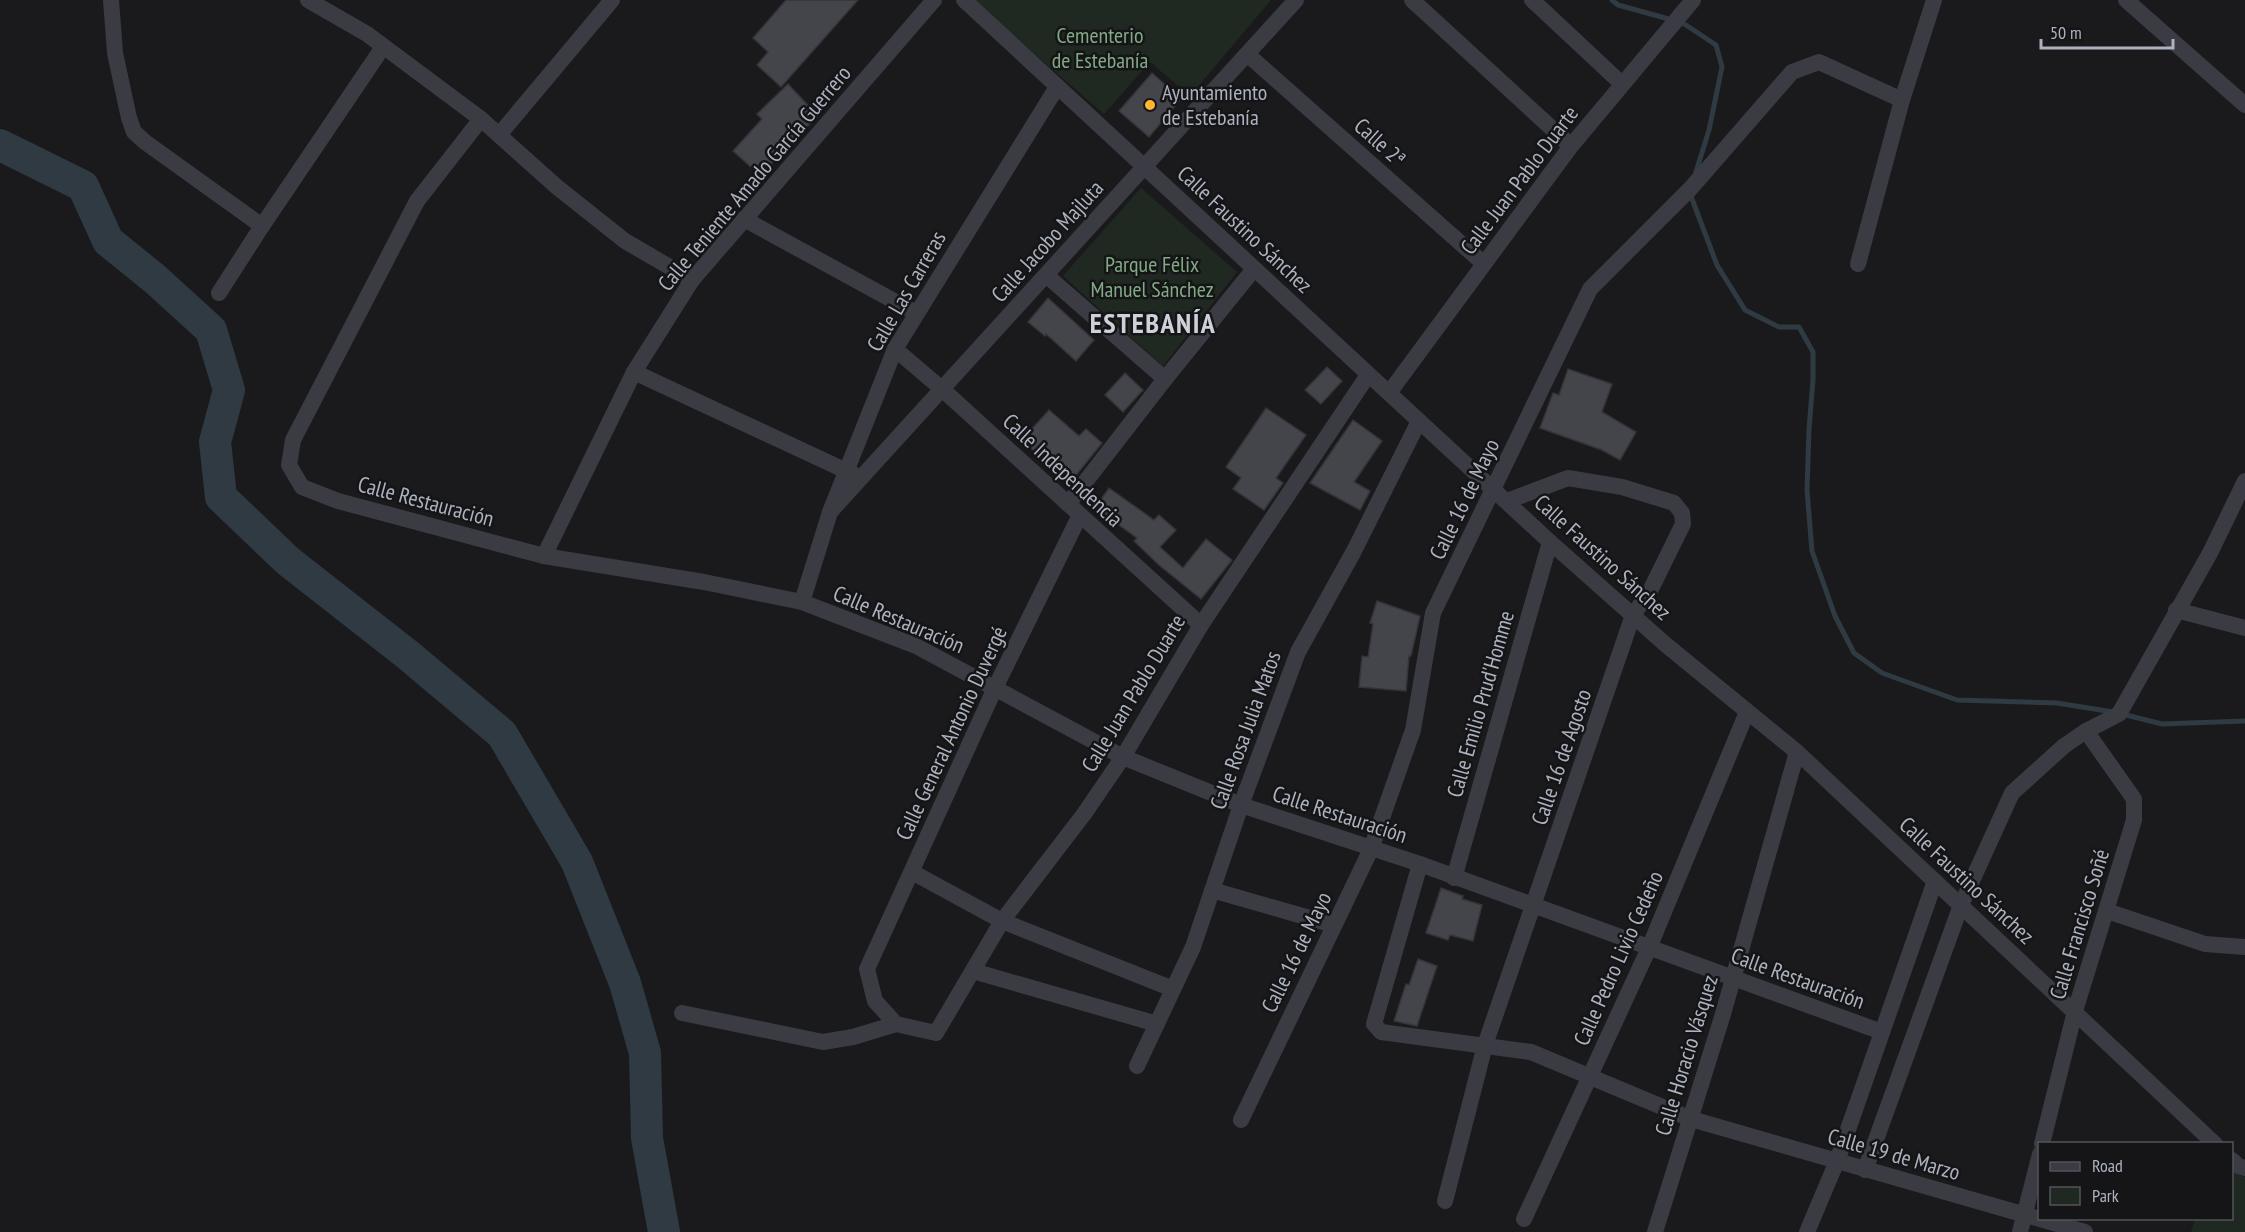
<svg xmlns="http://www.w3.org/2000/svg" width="2245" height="1232" font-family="'PT Sans Narrow',sans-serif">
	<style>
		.green { fill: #202921 }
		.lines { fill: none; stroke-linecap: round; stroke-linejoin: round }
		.stream { stroke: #2f3a43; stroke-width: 5 }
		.river { stroke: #2f3a43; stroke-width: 32 }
		.building { fill: #44454a; stroke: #343439; stroke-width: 1.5 }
		.minor { stroke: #3b3c43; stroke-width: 16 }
		.poi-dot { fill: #ffb631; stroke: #151518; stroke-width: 2 }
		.labels { text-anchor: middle; stroke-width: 5; stroke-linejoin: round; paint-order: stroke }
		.park-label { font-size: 22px; fill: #81aa83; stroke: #151518 }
		.poi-label { font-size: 22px; fill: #acb2be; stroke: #151518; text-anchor: start }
		.street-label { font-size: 22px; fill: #acb2be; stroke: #151518 }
		.district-label { font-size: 28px; font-weight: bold; letter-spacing: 1.5px; fill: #ced1d9; stroke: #151518 }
	</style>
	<rect width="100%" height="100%" fill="#1a1a1d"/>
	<g class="green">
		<polygon points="972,0 1271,0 1190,96 1150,62 1104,114"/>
		<polygon points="1141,188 1237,272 1163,366 1063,276"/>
		<polygon points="2232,1173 2245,1177 2245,1232 2191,1232 2195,1219 2232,1218"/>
	</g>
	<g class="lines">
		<g class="stream">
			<polyline points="1612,0 1618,5 1676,21 1686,25 1716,45 1722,67 1709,130 1695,175"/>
			<polyline points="1691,192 1692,199 1717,265 1745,310 1779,327 1799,327 1813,352 1813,380 1809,429 1807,490 1812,551 1835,616 1854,653 1882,673 1957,700 2057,703 2113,712"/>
			<polyline points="2122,714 2162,724 2245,721"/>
		</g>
		<polyline class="river" points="0,145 83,186 108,241 155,279 211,330 229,390 215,442 221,497 288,561 408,655 502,734 577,862 625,983 645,1053 647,1138 664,1232"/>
	</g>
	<g class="building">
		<polygon points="786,0 858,0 781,87 757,65 768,52 753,38"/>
		<polygon points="1152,73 1181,99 1149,137 1119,111"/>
		<polygon points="788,84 818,116 785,148 761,176 733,151 762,119 757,114"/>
		<polygon points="1048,298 1094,340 1076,361 1046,334 1045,336 1028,322"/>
		<polygon points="1327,367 1342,381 1321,404 1305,390"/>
		<polygon points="1568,369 1612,384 1602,412 1636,432 1620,460 1602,450 1540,428 1553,393 1559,395"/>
		<polygon points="1125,373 1143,390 1123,412 1105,395"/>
		<polygon points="1266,408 1306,435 1276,478 1283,483 1264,510 1233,489 1241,478 1226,467"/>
		<polygon points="1049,410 1079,436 1086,429 1102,443 1068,485 1050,469 1052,467 1022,440"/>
		<polygon points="1353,420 1382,441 1354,482 1370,491 1360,510 1310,483"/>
		<polygon points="1109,488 1154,520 1159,515 1176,530 1160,547 1183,568 1206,539 1232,560 1201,599 1159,565 1134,541 1137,538 1095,508"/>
		<polygon points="1377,601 1420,616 1411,656 1409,656 1406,691 1359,687 1362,656 1368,657 1373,624 1370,623"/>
		<polygon points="1441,888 1463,896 1462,899 1482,905 1473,941 1450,935 1448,940 1426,933"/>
		<polygon points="1418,959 1437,966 1417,1026 1394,1021 1406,984 1409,985"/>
	</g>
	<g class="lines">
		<g class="minor">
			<polyline points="111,0 115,53 129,118 134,132 145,142 262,226"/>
			<polyline points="308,0 367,34 481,119 557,187 625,241 692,280"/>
			<polyline points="964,0 1550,542 1665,644 1797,752 2215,1144"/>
			<polyline points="1412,0 1571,146"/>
			<polyline points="1532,0 1622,84"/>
			<polyline points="2126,0 2245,105"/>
			<polyline points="1247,54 1483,263"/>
			<polyline points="481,119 417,201 293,440 289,465 302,487 338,501 544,556 704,582 802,602 916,646 1123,757 1241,805 1420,864 1882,1032"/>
			<polyline points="499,135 612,0"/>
			<polyline points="744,219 916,313"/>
			<polyline points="1858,264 1902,100 1934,0"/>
			<polyline points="1046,275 1165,379"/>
			<polyline points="219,293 262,226 383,47"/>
			<polyline points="895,349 942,389 1201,625"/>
			<polyline points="634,372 855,475"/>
			<polyline points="1389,393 1571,146 1693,0"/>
			<polyline points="1068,504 1165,379 1254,269"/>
			<polyline points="830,512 1296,0"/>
			<polyline points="1079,517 995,688 867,969 875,1001 896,1024 936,1033 1002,921 1084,814 1123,757 1201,625 1368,375"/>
			<polyline points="544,556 634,372 692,280 934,0"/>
			<polyline points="802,602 830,512 895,349 1057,87"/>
			<polyline points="2176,610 2245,628"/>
			<polyline points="1420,864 1374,1024 1381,1032 1531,1052 1691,1119 2085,1232"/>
			<polyline points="912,872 1002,921 1173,989"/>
			<polyline points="1454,878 1550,542"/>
			<polyline points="1212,890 1334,925"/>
			<polyline points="2107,911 2205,944 2245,947"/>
			<polyline points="973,971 1157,1024"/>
			<polyline points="682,1013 823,1042 853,1037 896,1024"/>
			<polyline points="1137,1066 1193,947 1241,805 1298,652 1354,551 1419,421"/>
			<polyline points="1241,1120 1371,849 1413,730 1433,613 1590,289 1691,188 1792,72 1819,62 1902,100"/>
			<polyline points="2042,1144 2075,1011 2134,820 2134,799 2086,731"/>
			<polyline points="2232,1160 2238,1166 2245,1168"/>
			<polyline points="1865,1170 1961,905 2012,793 2064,746 2086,731 2119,714 2210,553 2245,481"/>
			<polyline points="1445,1201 1485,1045 1633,615 1650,591 1683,524 1682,513 1674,503 1622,487 1568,478 1507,501"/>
			<polyline points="1524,1219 1649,948 1747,712"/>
			<polyline points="1655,1232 1723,1014 1797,752"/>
			<polyline points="1807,1232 1837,1161 1935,881"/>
			<polyline points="2020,1232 2040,1154"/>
		</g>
	</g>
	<circle class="poi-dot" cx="1150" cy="105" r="6"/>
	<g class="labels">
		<g class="park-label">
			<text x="1100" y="43">Cementerio<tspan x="1100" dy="25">de Estebanía</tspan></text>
			<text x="1152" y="272">Parque Félix<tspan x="1152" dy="25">Manuel Sánchez</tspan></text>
		</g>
		<g class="poi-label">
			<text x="1162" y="100">Ayuntamiento<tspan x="1162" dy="25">de Estebanía</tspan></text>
		</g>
		<g class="street-label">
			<text transform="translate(1380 142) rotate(42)" y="8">Calle 2ª</text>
			<text transform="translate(754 178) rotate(-50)" y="8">Calle Teniente Amado García Guerrero</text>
			<text transform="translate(1519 180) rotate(-53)" y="8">Calle Juan Pablo Duarte</text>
			<text transform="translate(1245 229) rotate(43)" y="8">Calle Faustino Sánchez</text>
			<text transform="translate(1047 241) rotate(-48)" y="8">Calle Jacobo Majluta</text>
			<text transform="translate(906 291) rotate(-60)" y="8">Calle Las Carreras</text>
			<text transform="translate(1063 470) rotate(43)" y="8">Calle Independencia</text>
			<text transform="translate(1464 499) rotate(-64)" y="8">Calle 16 de Mayo</text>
			<text transform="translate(426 501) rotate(15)" y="8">Calle Restauración</text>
			<text transform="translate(1603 557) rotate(42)" y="8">Calle Faustino Sánchez</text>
			<text transform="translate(899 619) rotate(23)" y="8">Calle Restauración</text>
			<text transform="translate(1133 693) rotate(-59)" y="8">Calle Juan Pablo Duarte</text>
			<text transform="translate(1480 704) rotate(-74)" y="8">Calle Emilio Prud'Homme</text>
			<text transform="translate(1245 730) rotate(-70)" y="8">Calle Rosa Julia Matos</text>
			<text transform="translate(951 733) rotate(-65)" y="8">Calle General Antonio Duvergé</text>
			<text transform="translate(1561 757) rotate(-71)" y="8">Calle 16 de Agosto</text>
			<text transform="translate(1340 814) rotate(18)" y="8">Calle Restauración</text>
			<text transform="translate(1967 880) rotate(43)" y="8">Calle Faustino Sánchez</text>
			<text transform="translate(2079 924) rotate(-73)" y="8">Calle Francisco Soñé</text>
			<text transform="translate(1296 952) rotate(-64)" y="8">Calle 16 de Mayo</text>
			<text transform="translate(1618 958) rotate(-66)" y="8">Calle Pedro Livio Cedeño</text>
			<text transform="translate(1798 978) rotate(20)" y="8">Calle Restauración</text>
			<text transform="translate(1686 1055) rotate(-73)" y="8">Calle Horacio Vásquez</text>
			<text transform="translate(1894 1154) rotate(16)" y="8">Calle 19 de Marzo</text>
		</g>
		<g class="district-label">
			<text x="1153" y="333">ESTEBANÍA</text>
		</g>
	</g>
	<rect x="2038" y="1142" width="195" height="78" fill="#151518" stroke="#51545a" stroke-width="1.5"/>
	<rect x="2050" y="1162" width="30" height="9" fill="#3b3c43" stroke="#51545a" stroke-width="1.5"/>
	<text x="2092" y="1172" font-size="18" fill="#acb2be">Road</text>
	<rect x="2050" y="1187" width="30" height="18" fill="#202921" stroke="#51545a" stroke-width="1.5"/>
	<text x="2092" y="1202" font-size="18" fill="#acb2be">Park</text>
	<path d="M2041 39v9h132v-9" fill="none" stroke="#acb2be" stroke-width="3"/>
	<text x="2050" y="39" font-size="18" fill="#acb2be" stroke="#151518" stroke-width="4.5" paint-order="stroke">50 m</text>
</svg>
